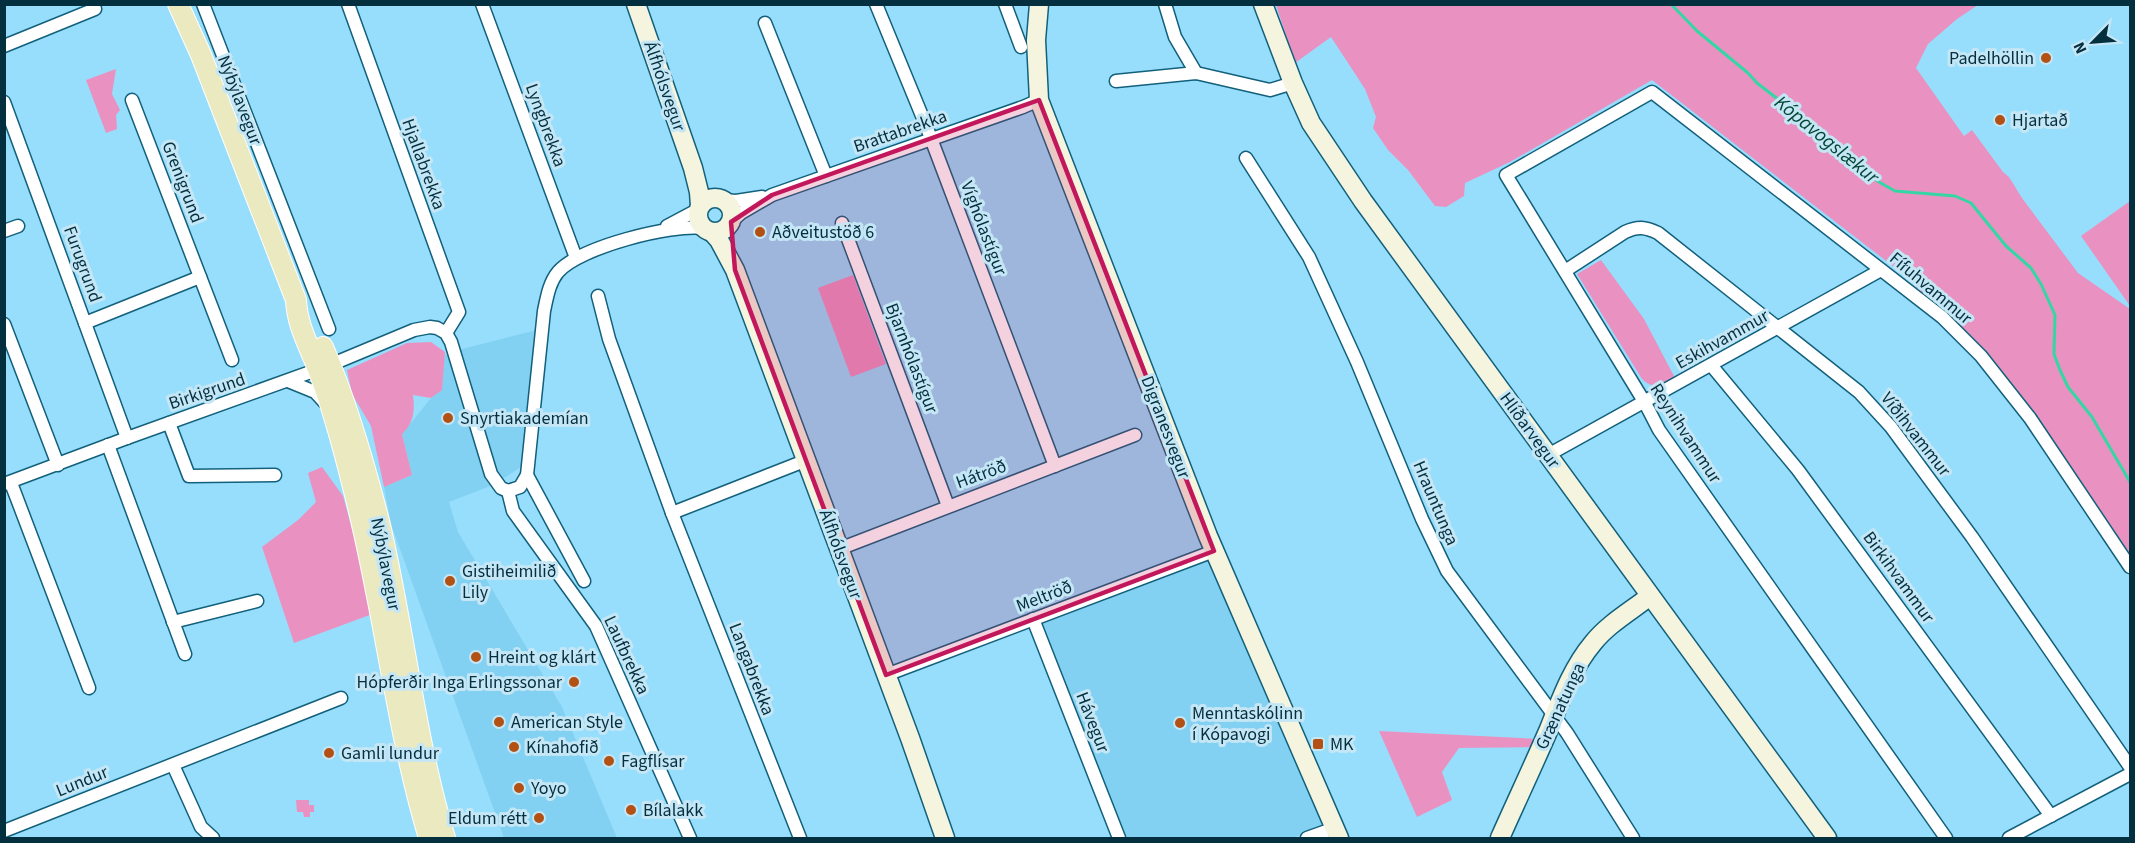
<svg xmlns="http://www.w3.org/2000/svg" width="2135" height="843" font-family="'Source Sans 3',sans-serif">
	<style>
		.built { fill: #83d1f2 }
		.green { fill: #e992c1 }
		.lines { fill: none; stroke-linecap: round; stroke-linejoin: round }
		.stream { stroke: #34d7a4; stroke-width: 3 }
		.street-casing { stroke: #12607b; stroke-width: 15 }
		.secondary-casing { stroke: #12607b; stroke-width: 21 }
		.primary-casing { stroke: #fff; stroke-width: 22 }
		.street { stroke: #fff; stroke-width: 12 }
		.secondary { stroke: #f5f4df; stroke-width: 18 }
		.primary { stroke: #ebe9bf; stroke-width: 20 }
		.marked { fill: #c2185b; fill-opacity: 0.2; stroke: #c2185b; stroke-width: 4.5; stroke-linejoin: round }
		.poi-dot { fill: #b35114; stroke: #c4e6f5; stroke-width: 2 }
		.labels { text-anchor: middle; stroke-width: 6; stroke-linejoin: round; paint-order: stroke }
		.poi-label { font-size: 18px; fill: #042f3e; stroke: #c4e6f5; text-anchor: start }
		.street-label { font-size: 18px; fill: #042f3e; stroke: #c4e6f5 }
		.water-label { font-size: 20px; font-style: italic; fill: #004532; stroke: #c4e6f5 }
	</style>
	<rect width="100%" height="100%" fill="#97defd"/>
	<g class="built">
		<polygon points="537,330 526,464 493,485 449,502 458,532 562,707 617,838 504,838 391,524 384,487 412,475 402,434 431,398 441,390 439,357 462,349"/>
		<polygon points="1211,556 1326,825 1293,838 1121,838 1039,622"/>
	</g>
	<g class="green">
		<polygon points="1276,5 1978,5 1957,19 1928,44 1916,68 1964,136 1972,130 2003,172 2009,177 2022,198 2078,273 2130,309 2130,558 1983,352 1903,274 1652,80 1510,162 1465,183 1464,196 1446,207 1435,206 1408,170 1388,150 1373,128 1376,117 1365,89 1331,37 1295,63"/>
		<polygon points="116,69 112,94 120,110 116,115 117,129 106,133 86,80"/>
		<polygon points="2130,201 2130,306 2081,236"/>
		<path d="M 1601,260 L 1644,319 L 1675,378 C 1661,384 1655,391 1642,379 L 1577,274 Z"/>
		<polygon points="853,275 886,364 851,377 818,288"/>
		<path d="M 431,342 L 445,352 L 442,390 L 431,398 L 413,395 C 415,411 414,423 402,434 L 412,475 L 384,487 L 371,426 L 352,394 L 347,370 L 407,343 Z"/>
		<polygon points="322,467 343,496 375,613 294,643 262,547 298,520 316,502 308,473"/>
		<polygon points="1379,731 1539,739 1536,747 1459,748 1442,772 1452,800 1417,817"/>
		<polygon points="296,800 309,800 309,805 314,805 314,812 310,812 310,817 304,817 303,812 297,812"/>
	</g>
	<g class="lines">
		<polyline class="stream" points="1671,4 1697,31 1748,73 1757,83 1779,100 1795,116 1879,182 1895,191 1955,196 1971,203 2006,246 2031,268 2041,284 2055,315 2054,354 2060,370 2068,387 2092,417 2130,482"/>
		<g class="street-casing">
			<g id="street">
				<polyline points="203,4 329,329"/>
				<polyline points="348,4 459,312 446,333"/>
				<polyline points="482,4 576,258"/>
				<polyline points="876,4 927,128 1055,466"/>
				<polyline points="1005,4 1021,47"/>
				<polyline points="1165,4 1175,37 1196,73"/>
				<polyline points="765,23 826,176"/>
				<polyline points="4,46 95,9 93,4"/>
				<polyline points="1116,81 1196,73 1270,90 1293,83"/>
				<polyline points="132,100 232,360"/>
				<polyline points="4,102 127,438"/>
				<polyline points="1246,158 1309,257 1357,362 1422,519 1447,571 1567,733 1633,838"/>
				<polyline points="723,200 736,201 762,197"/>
				<polyline points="731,222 741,213 772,195 1023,107 1039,100"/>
				<polyline points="842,223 948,506"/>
				<polyline points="667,226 699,209"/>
				<polyline points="4,231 18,226"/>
				<path d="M 1565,271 L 1625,232 C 1638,226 1645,227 1658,233 L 1859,392 L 1891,427 L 1972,537 L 2130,767"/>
				<polyline points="598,296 609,339 672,513 800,838"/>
				<polyline points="85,323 200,277"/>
				<polyline points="4,324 58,465"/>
				<polyline points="1711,365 1798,470 2051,816"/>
				<polyline points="288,381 315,392 327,405"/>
				<polyline points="169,423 189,476 275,475"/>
				<polyline points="108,445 185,654"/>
				<polyline points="1548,455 1881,270"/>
				<polyline points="527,475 584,581"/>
				<polyline points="11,483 89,688"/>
				<polyline points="4,484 127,438 330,365 414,330 430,327 437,328 446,333 451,342 491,474 501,488 508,491"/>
				<polyline points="508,491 513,511 596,626 690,838"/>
				<path d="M 508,491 L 520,487 L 527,475 L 544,311 C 547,297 549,283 558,272 C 580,247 671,224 703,228"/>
				<polyline points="672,513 807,460"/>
				<polyline points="839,549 1135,435"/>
				<polyline points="1033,619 1119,838"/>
				<polyline points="173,622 257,601"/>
				<polyline points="886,675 1214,551"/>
				<polyline points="173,765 201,827 213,838"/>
				<polyline points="4,831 341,698"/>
				<polyline points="1307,838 1335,828"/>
				<polyline points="1946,838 1659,430 1645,403 1506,175 1652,92 1942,317 1981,356 2030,418 2130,567"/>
				<polyline points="2009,838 2130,774"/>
			</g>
		</g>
		<g class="secondary-casing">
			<g id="secondary">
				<polyline points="636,4 693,168 699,192 700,206"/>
				<polyline points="1039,4 1036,40 1039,100 1208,536 1339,838"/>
				<polyline points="1263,4 1293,83 1311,123 1363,201 1827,838"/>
				<circle cx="715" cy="215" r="17"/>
				<polyline points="712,232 719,240 735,270 910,738 945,838"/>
				<path d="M 1500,838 C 1516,802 1533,766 1549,729 C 1561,699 1572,668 1593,643 C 1608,624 1631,611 1650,596"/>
			</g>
		</g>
		<g class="primary-casing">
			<g id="primary">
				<path d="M 178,4 L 201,55 L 296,300 C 297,325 309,346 318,369 C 333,408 344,450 354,491 C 384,606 395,725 429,838"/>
				<path d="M 323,347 C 347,403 364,462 379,521 C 404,626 414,735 445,838"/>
			</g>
		</g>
		<use href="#street" class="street"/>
		<use href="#secondary" class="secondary"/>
		<use href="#primary" class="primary"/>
	</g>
	<path class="marked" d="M 1039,100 L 1214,551 L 886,675 L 735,270 L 731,222 L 772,195 Z"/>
	<g class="poi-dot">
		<circle cx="2046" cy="58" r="6"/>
		<circle cx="2000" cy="120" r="6"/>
		<circle cx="760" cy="232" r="6"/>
		<circle cx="448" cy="418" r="6"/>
		<circle cx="450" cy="581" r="6"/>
		<circle cx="476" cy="657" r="6"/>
		<circle cx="574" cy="682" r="6"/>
		<circle cx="499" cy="722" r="6"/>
		<circle cx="1180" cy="723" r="6"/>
		<rect x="1312" y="738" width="12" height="12" rx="3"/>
		<circle cx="514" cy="747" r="6"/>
		<circle cx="329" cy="753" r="6"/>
		<circle cx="609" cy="761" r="6"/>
		<circle cx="519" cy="788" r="6"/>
		<circle cx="631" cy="810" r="6"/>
		<circle cx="539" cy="818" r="6"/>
	</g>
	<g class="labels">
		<g class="poi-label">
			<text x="2034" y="64" text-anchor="end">Padelhöllin</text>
			<text x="2012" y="126">Hjartað</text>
			<text x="772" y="238">Aðveitustöð 6</text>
			<text x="460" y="424">Snyrtiakademían</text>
			<text x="462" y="577">Gistiheimilið<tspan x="462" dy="21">Lily</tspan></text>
			<text x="488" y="663">Hreint og klárt</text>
			<text x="562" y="688" text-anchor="end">Hópferðir Inga Erlingssonar</text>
			<text x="1192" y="719">Menntaskólinn<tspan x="1192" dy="21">í Kópavogi</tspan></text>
			<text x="511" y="728">American Style</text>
			<text x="1330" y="750">MK</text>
			<text x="526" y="753">Kínahofið</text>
			<text x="341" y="759">Gamli lundur</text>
			<text x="621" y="767">Fagflísar</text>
			<text x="531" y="794">Yoyo</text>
			<text x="643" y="816">Bílalakk</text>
			<text x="527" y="824" text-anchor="end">Eldum rétt</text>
		</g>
		<g class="street-label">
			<text transform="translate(665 86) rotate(71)" y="6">Álfhólsvegur</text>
			<text transform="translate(240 100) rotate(69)" y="6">Nýbýlavegur</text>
			<text transform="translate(546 125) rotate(70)" y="6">Lyngbrekka</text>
			<text transform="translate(900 131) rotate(-19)" y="6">Brattabrekka</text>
			<text transform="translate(424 164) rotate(70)" y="6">Hjallabrekka</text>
			<text transform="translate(183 182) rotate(69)" y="6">Grenigrund</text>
			<text transform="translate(984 228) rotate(69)" y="6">Víghólastígur</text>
			<text transform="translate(83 264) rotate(70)" y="6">Furugrund</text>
			<text transform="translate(1931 288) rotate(40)" y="6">Fífuhvammur</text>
			<text transform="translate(1722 339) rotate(-29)" y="6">Eskihvammur</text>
			<text transform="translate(912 358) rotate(69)" y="6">Bjarnhólastígur</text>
			<text transform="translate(207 391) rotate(-19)" y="6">Birkigrund</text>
			<text transform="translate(1166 427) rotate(69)" y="6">Digranesvegur</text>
			<text transform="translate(1530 430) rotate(54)" y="6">Hlíðarvegur</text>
			<text transform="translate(1686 433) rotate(57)" y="6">Reynihvammur</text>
			<text transform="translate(1916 434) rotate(52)" y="6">Víðihvammur</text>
			<text transform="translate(981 474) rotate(-20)" y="6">Hátröð</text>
			<text transform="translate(1436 503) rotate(67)" y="6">Hrauntunga</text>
			<text transform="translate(841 554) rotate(70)" y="6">Álfhólsvegur</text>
			<text transform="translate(386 564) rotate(79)" y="6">Nýbýlavegur</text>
			<text transform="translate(1899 577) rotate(54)" y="6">Birkihvammur</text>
			<text transform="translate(1044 596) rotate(-21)" y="6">Meltröð</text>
			<text transform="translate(627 655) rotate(65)" y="6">Laufbrekka</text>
			<text transform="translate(752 669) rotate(69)" y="6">Langabrekka</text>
			<text transform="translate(1560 706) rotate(-65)" y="6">Grænatunga</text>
			<text transform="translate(1093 722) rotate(69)" y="6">Hávegur</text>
			<text transform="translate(82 781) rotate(-22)" y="6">Lundur</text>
		</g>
		<g class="water-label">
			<text transform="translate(1827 139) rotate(39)" y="7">Kópavogslækur</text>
		</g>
	</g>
	<rect width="2135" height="843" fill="none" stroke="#042f3e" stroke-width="12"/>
	<g transform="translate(2093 42) rotate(245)" stroke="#c4e6f5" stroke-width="4.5" paint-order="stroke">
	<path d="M0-4.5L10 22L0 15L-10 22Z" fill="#042f3e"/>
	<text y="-9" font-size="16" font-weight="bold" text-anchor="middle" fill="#042f3e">N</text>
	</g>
</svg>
